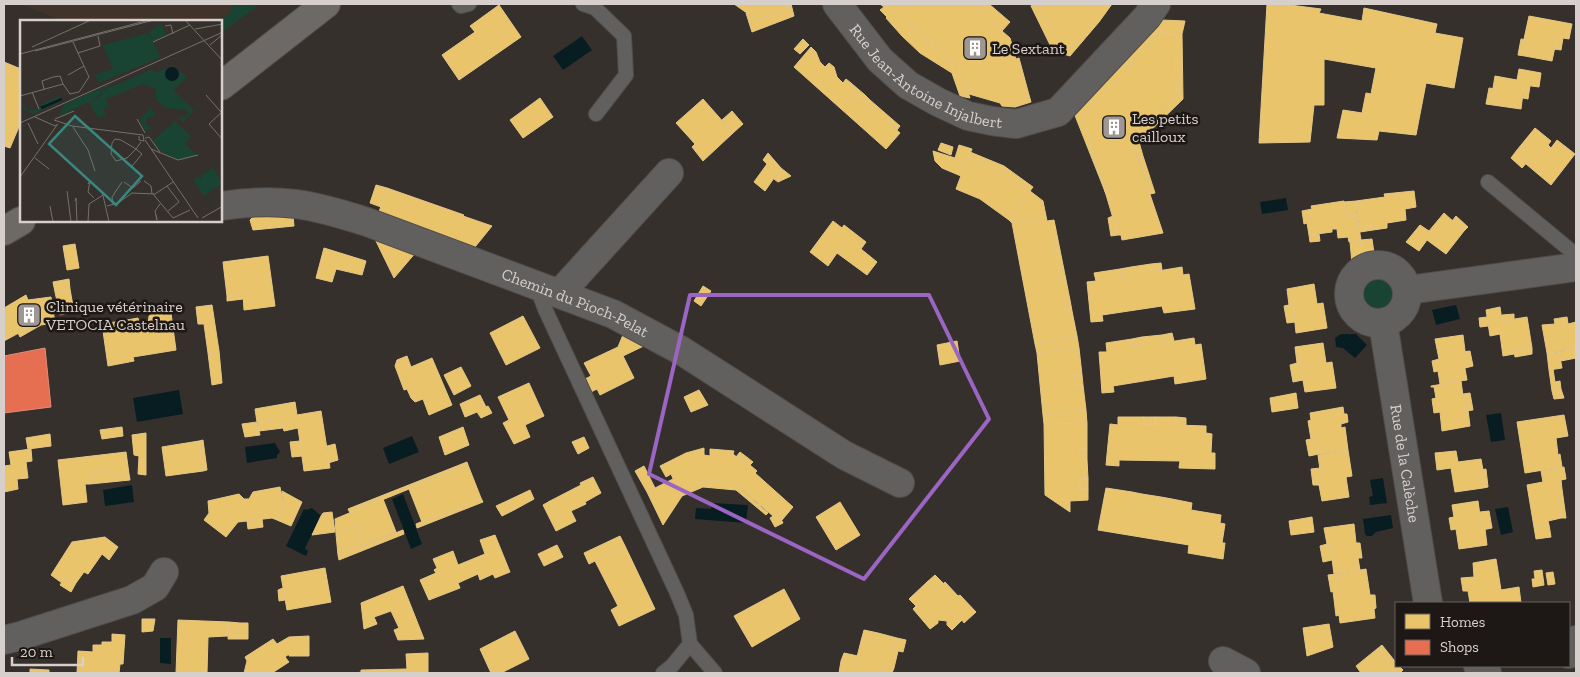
<svg xmlns="http://www.w3.org/2000/svg" width="1580" height="677" font-family="'Zilla Slab',serif">
	<style>
		.built { fill: #413329 }
		.green { fill: #194433 }
		.water { fill: #081d21 }
		.homes { fill: #e9c46a; stroke: #e4c787 }
		.shops { fill: #e76f51; stroke: #e28c76 }
		.lines { fill: none; stroke-linecap: round; stroke-linejoin: round }
		.service-casing { stroke: #524d49; stroke-width: 16 }
		.minor-casing { stroke: #524d49; stroke-width: 30 }
		.primary-casing { stroke: #524d49; stroke-width: 30 }
		.service { stroke: #62605f; stroke-width: 14 }
		.minor { stroke: #62605f; stroke-width: 28 }
		.primary { stroke: #6c6967; stroke-width: 28 }
		.marked { fill: none; stroke: #9b65c3; stroke-width: 4; stroke-linejoin: round }
		.labels { text-anchor: middle; stroke-width: 5; stroke-linejoin: round; paint-order: stroke }
		.poi-label { font-size: 16px; fill: #d7cfcb; stroke: #1d1815; text-anchor: start }
		.street-label { font-size: 16px; fill: #d7cfcb; stroke: #1d1815 }
		.inset-river { fill: none; stroke: #081d21; stroke-width: 2.5 }
		.inset-road { fill: none; stroke: #76706c; stroke-width: 1 }
		.view { fill: #378881; fill-opacity: 0.15; stroke: #378881; stroke-width: 2.5 }
		.inset-edge { fill: none; stroke: #d7cfcb; stroke-width: 2.5 }
	</style>
	<rect width="100%" height="100%" fill="#36302c"/>
	<polygon class="built" points="20,4 233,4 231,11 219,21 63,21"/>
	<g class="green">
		<polygon points="233,4 260,4 221,33 221,21 219,21 231,11"/>
		<circle cx="1378" cy="297" r="20"/>
	</g>
	<g class="water">
		<polygon points="582,36 592,50 563,70 553,56"/>
		<polygon points="1286,198 1288,210 1262,214 1260,202"/>
		<polygon points="1456,305 1460,319 1436,325 1432,310"/>
		<polygon points="1341,334 1356,334 1367,345 1355,358 1343,348 1336,347 1335,338"/>
		<polygon points="179,390 183,414 137,422 133,398"/>
		<polygon points="1501,413 1505,440 1491,442 1486,415"/>
		<polygon points="412,436 419,452 389,464 383,448"/>
		<polygon points="275,443 280,452 277,455 277,458 247,463 245,447"/>
		<polygon points="1383,478 1387,503 1370,505 1369,497 1373,496 1370,480"/>
		<polygon points="132,485 134,502 105,506 103,490"/>
		<polygon points="403,494 422,544 411,549 392,499"/>
		<polygon points="712,503 748,505 746,523 695,519 696,508 711,509"/>
		<polygon points="1508,507 1513,532 1501,535 1495,509"/>
		<polygon points="312,508 321,516 305,548 308,551 306,556 286,546 304,509 306,510"/>
		<polygon points="1391,515 1393,528 1376,532 1372,536 1367,536 1365,534 1363,519"/>
		<polygon points="160,638 171,638 171,664 160,663"/>
	</g>
	<g class="homes">
		<polygon points="734,4 787,4 789,8 757,20"/>
		<polygon points="787,4 791,4 794,16 752,32 746,13 757,20 789,8"/>
		<polygon points="880,4 971,4 1010,38 1016,59 1019,58 1029,95 1018,99 1015,107 1002,106 1000,103 969,94 960,69 894,10 887,17 880,10 884,7"/>
		<polygon points="971,4 989,4 1010,22 1002,31"/>
		<polygon points="1032,4 1042,4 1039,8 1064,48 1077,43 1103,4 1112,4 1099,22 1070,56 1053,51 1031,6"/>
		<polygon points="1042,4 1103,4 1077,43 1064,48 1039,8"/>
		<polygon points="1267,4 1282,4 1321,9 1319,13 1362,21 1364,8 1437,24 1435,33 1463,38 1454,88 1426,83 1416,135 1379,131 1377,140 1337,138 1343,110 1362,113 1366,93 1371,94 1376,68 1324,59 1324,105 1314,105 1310,142 1259,143"/>
		<polygon points="499,5 521,37 459,80 442,55 475,32 470,26"/>
		<polygon points="894,10 960,69 970,98 960,96 952,73 920,53 902,36 886,18"/>
		<polygon points="1529,16 1572,24 1569,39 1557,37 1552,61 1525,56 1528,40 1524,39"/>
		<polygon points="1162,20 1185,21 1182,34 1183,99 1139,142 1143,156 1138,157 1131,138 1176,95 1175,34 1164,34 1161,31 1083,117 1106,194 1074,113"/>
		<polygon points="1161,31 1164,34 1175,34 1176,95 1131,138 1163,233 1122,240 1121,235 1118,235 1083,117"/>
		<polygon points="1557,37 1563,38 1561,50 1554,49"/>
		<polygon points="803,39 809,45 800,54 794,49"/>
		<polygon points="1521,39 1528,40 1525,56 1518,55"/>
		<polygon points="811,47 816,52 820,62 825,67 829,63 834,67 837,77 843,83 846,79 851,83 855,93 861,99 865,95 870,100 873,109 900,133 886,149 794,67"/>
		<polygon points="4,62 21,69 21,122 10,148 4,146"/>
		<polygon points="1519,69 1541,73 1539,87 1524,85 1521,109 1493,105 1496,89 1493,88 1495,76 1517,80"/>
		<polygon points="851,83 865,95 861,99 855,93"/>
		<polygon points="1524,85 1530,86 1528,99 1523,98"/>
		<polygon points="1489,88 1496,89 1493,105 1486,104"/>
		<polygon points="1029,95 1031,102 1015,107 1018,99"/>
		<polygon points="540,98 553,117 523,138 510,120"/>
		<polygon points="703,99 733,133 703,161 692,147 695,144 676,123"/>
		<polygon points="870,100 900,126 897,130 873,109"/>
		<polygon points="732,111 743,124 733,133 722,120"/>
		<polygon points="1535,128 1551,141 1548,145 1551,148 1557,140 1575,154 1551,185 1526,164 1529,160 1517,150"/>
		<polygon points="941,143 953,147 951,155 938,150"/>
		<polygon points="959,145 972,149 961,176 942,168 935,161 933,151 955,158"/>
		<polygon points="1517,150 1529,160 1522,168 1511,158"/>
		<polygon points="970,152 1004,166 1033,187 1030,191 1001,171 968,157"/>
		<polygon points="768,153 781,168 765,191 754,182 767,164 763,160"/>
		<polygon points="1143,156 1155,193 1150,194 1138,157"/>
		<polygon points="968,157 1001,171 1030,191 1009,220 980,199 956,189"/>
		<polygon points="781,168 791,176 778,182 774,179"/>
		<polygon points="376,185 387,188 381,207 370,203"/>
		<polygon points="387,188 464,215 463,216 492,226 475,247 376,221"/>
		<polygon points="1030,191 1043,201 1046,216 1012,223 1009,220"/>
		<polygon points="1414,191 1416,207 1405,209 1406,220 1387,223 1387,228 1373,230 1372,225 1359,228 1356,201 1385,197 1384,194"/>
		<polygon points="1344,201 1346,217 1357,216 1361,240 1349,242 1348,237 1338,238 1337,229 1332,229 1332,232 1309,235 1307,223 1304,224 1302,211 1312,209 1311,206"/>
		<polygon points="1356,201 1357,216 1346,217 1344,202"/>
		<polygon points="257,213 293,215 294,226 253,230 250,220"/>
		<polygon points="1444,213 1464,231 1446,254 1427,240 1419,251 1406,242 1420,225 1429,231"/>
		<polygon points="1046,216 1047,221 1054,220 1058,240 1051,242 1053,251 1060,250 1064,270 1057,272 1059,282 1066,280 1070,300 1063,302 1065,312 1072,311 1077,336 1035,344 1012,223"/>
		<polygon points="1113,216 1118,235 1111,236 1108,218"/>
		<polygon points="1456,216 1468,227 1464,231 1452,221"/>
		<polygon points="833,221 842,228 844,225 866,242 861,249 877,262 867,275 837,253 828,266 810,252"/>
		<polygon points="1372,225 1373,230 1360,232 1359,228"/>
		<polygon points="1319,234 1320,241 1310,242 1309,235"/>
		<polygon points="374,237 417,251 394,278"/>
		<polygon points="1372,239 1374,253 1362,256 1361,240"/>
		<polygon points="1058,240 1060,250 1053,251 1051,242"/>
		<polygon points="1361,240 1362,256 1352,263 1350,242"/>
		<polygon points="75,244 79,268 67,270 63,246"/>
		<polygon points="324,248 366,261 362,275 336,269 332,282 316,278"/>
		<polygon points="268,256 275,306 244,310 243,293 227,296 223,262"/>
		<polygon points="1161,263 1162,270 1152,272 1151,264"/>
		<polygon points="1151,264 1152,272 1182,267 1183,275 1189,274 1195,309 1164,313 1162,306 1102,315 1103,321 1091,322 1087,282 1096,281 1094,273 1120,269 1121,277 1132,275 1131,267"/>
		<polygon points="1131,267 1132,275 1121,277 1120,269"/>
		<polygon points="1064,270 1066,280 1059,282 1057,272"/>
		<polygon points="69,279 70,289 55,292 53,282"/>
		<polygon points="1314,284 1317,304 1323,303 1327,328 1296,333 1293,304 1289,305 1287,289"/>
		<polygon points="703,286 711,291 701,306 694,301"/>
		<polygon points="70,289 74,312 60,315 55,292"/>
		<polygon points="243,293 243,299 227,301 227,296"/>
		<polygon points="26,295 28,300 51,297 55,323 41,325 39,322 4,341 4,308"/>
		<polygon points="1070,300 1072,311 1065,312 1063,302"/>
		<polygon points="1293,304 1295,322 1287,323 1284,306"/>
		<polygon points="212,305 219,351 208,353 204,324 198,324 196,307"/>
		<polygon points="1500,307 1502,321 1527,317 1532,348 1514,351 1514,354 1503,356 1500,334 1490,336 1486,310"/>
		<polygon points="161,310 162,314 171,313 176,350 133,357 134,361 108,366 102,324 127,320 129,329 148,325 149,316 156,311"/>
		<polygon points="1514,314 1514,319 1502,321 1502,315"/>
		<polygon points="523,316 540,348 506,365 490,333"/>
		<polygon points="1487,317 1488,326 1480,327 1479,318"/>
		<polygon points="1567,317 1568,324 1576,322 1576,352 1576,349 1547,353 1542,325 1555,324 1554,319"/>
		<polygon points="138,318 140,326 129,329 127,320"/>
		<polygon points="39,322 41,325 20,337 18,333"/>
		<polygon points="625,330 650,343 623,356 634,378 600,395 597,389 589,393 583,380 591,376 584,363 618,347"/>
		<polygon points="1172,333 1174,341 1163,343 1162,335"/>
		<polygon points="1162,335 1163,343 1194,338 1195,345 1201,344 1206,379 1175,384 1174,376 1113,386 1114,392 1102,393 1099,352 1107,352 1106,343 1132,339 1133,347 1144,345 1142,337"/>
		<polygon points="1463,335 1465,351 1462,352 1467,380 1440,384 1438,371 1434,372 1432,361 1439,359 1435,339"/>
		<polygon points="1077,336 1079,348 1037,353 1035,344"/>
		<polygon points="1142,337 1144,345 1133,347 1132,339"/>
		<polygon points="957,341 960,361 940,365 937,345"/>
		<polygon points="1323,343 1326,363 1332,362 1336,388 1305,392 1300,363 1297,363 1295,347"/>
		<polygon points="1079,348 1082,375 1074,375 1076,385 1083,385 1086,410 1043,415 1037,353"/>
		<polygon points="1532,348 1532,354 1515,357 1514,351"/>
		<polygon points="1576,349 1576,358 1561,361 1559,352"/>
		<polygon points="219,351 222,383 212,385 208,353"/>
		<polygon points="1470,351 1473,366 1465,368 1462,352"/>
		<polygon points="1559,352 1562,368 1549,370 1547,353"/>
		<polygon points="407,356 411,367 432,358 452,405 429,415 423,399 415,402 411,398 407,389 404,390 395,366 397,360"/>
		<polygon points="1297,363 1300,363 1303,380 1293,382 1290,365"/>
		<polygon points="461,367 471,386 454,395 444,375"/>
		<polygon points="1553,369 1555,382 1560,381 1561,389 1552,391 1549,370"/>
		<polygon points="1074,375 1082,375 1083,385 1076,385"/>
		<polygon points="1461,381 1465,411 1468,410 1470,426 1442,431 1440,412 1434,413 1432,399 1436,398 1434,387 1431,387 1431,386"/>
		<polygon points="529,383 544,416 525,425 530,437 514,444 503,423 509,420 498,397"/>
		<polygon points="1561,389 1564,398 1554,399 1552,391"/>
		<polygon points="699,390 708,405 691,412 684,397"/>
		<polygon points="1296,393 1298,408 1272,412 1270,398"/>
		<polygon points="1470,393 1473,410 1465,411 1463,394"/>
		<polygon points="480,395 486,407 488,406 492,413 481,418 477,412 465,417 460,404"/>
		<polygon points="295,402 297,415 321,411 330,468 304,471 298,428 284,431 281,419 257,422 255,409"/>
		<polygon points="1343,407 1344,414 1347,414 1348,422 1341,424 1341,428 1345,427 1348,450 1319,454 1317,438 1311,439 1308,421 1311,420 1310,413"/>
		<polygon points="1086,410 1087,423 1044,424 1043,415"/>
		<polygon points="1564,415 1568,436 1556,438 1558,455 1560,454 1562,467 1525,473 1517,422"/>
		<polygon points="1118,417 1144,417 1144,425 1155,425 1155,417 1176,417 1176,425 1206,426 1206,433 1212,434 1211,453 1215,453 1215,469 1179,468 1180,461 1119,460 1119,466 1106,465 1110,424 1118,425"/>
		<rect x="1144" y="417" width="11" height="8"/>
		<polygon points="1176,417 1186,418 1186,426 1176,425"/>
		<polygon points="281,419 283,428 259,431 258,422"/>
		<polygon points="257,422 260,435 245,437 242,424"/>
		<polygon points="1087,423 1087,449 1079,449 1080,459 1087,459 1088,479 1080,479 1080,489 1088,489 1088,500 1070,501 1070,512 1045,495 1044,424"/>
		<polygon points="122,427 123,436 102,439 100,430"/>
		<polygon points="463,427 469,445 445,455 439,437"/>
		<polygon points="146,433 146,475 138,474 139,456 134,455 132,435"/>
		<polygon points="50,434 51,446 28,449 26,438"/>
		<polygon points="584,437 589,448 578,454 572,442"/>
		<polygon points="1317,438 1319,454 1309,456 1306,440"/>
		<polygon points="203,440 207,470 203,471 199,441"/>
		<polygon points="199,441 203,471 166,476 162,447"/>
		<polygon points="300,441 302,456 292,457 290,442"/>
		<polygon points="335,444 338,460 328,463 327,446"/>
		<polygon points="704,448 704,455 710,456 710,449 734,451 733,454 744,463 748,458 753,462 750,465 757,471 755,473 793,507 782,520 778,513 773,516 733,482 704,480 679,492 671,474 666,477 660,466 686,453"/>
		<polygon points="31,449 32,461 26,462 28,478 17,479 18,489 4,492 4,466 11,465 9,452"/>
		<polygon points="1079,449 1087,449 1087,459 1080,459"/>
		<polygon points="1348,450 1352,476 1346,477 1349,497 1322,501 1319,485 1322,485 1318,455"/>
		<polygon points="1456,451 1458,462 1481,459 1483,470 1480,470 1483,488 1455,492 1451,468 1437,470 1435,453"/>
		<polygon points="126,452 129,474 115,476 105,472 95,474 90,480 90,484 85,484 87,502 63,505 58,460"/>
		<polygon points="740,452 748,458 744,463 736,457"/>
		<polygon points="467,462 468,465 350,513 348,509"/>
		<polygon points="468,465 481,498 422,522 409,489"/>
		<polygon points="644,466 655,488 647,492 635,471"/>
		<polygon points="1564,467 1566,479 1561,480 1562,489 1557,490 1561,518 1548,521 1549,525 1534,527 1527,485 1543,482 1541,471"/>
		<polygon points="1320,468 1322,485 1313,485 1311,469"/>
		<polygon points="1486,469 1488,487 1483,488 1480,470"/>
		<polygon points="105,472 115,476 129,474 130,480 90,484 90,480 95,474"/>
		<polygon points="593,477 601,493 585,502 586,504 571,511 576,521 562,528 550,501 581,485 580,483"/>
		<polygon points="673,479 682,496 663,525 647,492"/>
		<rect x="1080" y="479" width="8" height="10"/>
		<polygon points="704,480 733,482 768,513 766,515 736,490 703,487 682,496 679,492"/>
		<polygon points="280,487 284,506 277,520 272,518 238,522 226,537 204,520 209,513 208,501 239,494 244,499 249,499 253,492"/>
		<polygon points="1106,488 1132,492 1131,500 1140,502 1142,494 1161,497 1160,505 1171,507 1172,499 1192,503 1191,510 1221,515 1220,523 1225,524 1222,543 1225,543 1223,559 1188,553 1189,545 1098,530"/>
		<polygon points="1562,489 1566,518 1561,518 1557,490"/>
		<polygon points="530,490 534,499 514,510 509,500"/>
		<polygon points="282,491 302,502 291,526 277,520 284,506"/>
		<polygon points="1132,492 1142,494 1140,502 1131,500"/>
		<polygon points="1161,497 1172,499 1171,507 1160,505"/>
		<polygon points="481,498 483,502 417,528 416,524"/>
		<polygon points="383,499 396,532 363,545 356,526 336,534 335,519"/>
		<polygon points="509,500 514,510 502,516 496,506"/>
		<polygon points="550,501 562,528 556,531 543,505"/>
		<polygon points="1478,501 1482,530 1485,529 1487,545 1459,549 1456,529 1451,530 1449,518 1454,517 1452,505"/>
		<polygon points="840,502 860,535 836,550 816,517"/>
		<polygon points="1489,511 1492,528 1482,530 1480,512"/>
		<polygon points="332,512 335,532 312,535 321,516 323,513"/>
		<polygon points="778,513 783,523 775,527 770,518"/>
		<polygon points="1312,517 1314,532 1291,535 1289,521"/>
		<polygon points="262,519 263,527 248,529 247,521"/>
		<polygon points="1354,524 1356,543 1360,543 1362,558 1358,558 1360,570 1334,574 1330,544 1327,544 1324,528"/>
		<polygon points="1549,525 1551,537 1536,539 1534,527"/>
		<polygon points="356,526 363,545 338,555 336,534"/>
		<polygon points="403,530 404,534 339,560 338,555"/>
		<polygon points="495,535 510,572 495,578 493,574 480,580 478,574 458,583 460,588 429,600 420,580 436,573 434,570 437,568 433,559 453,551 458,565 485,554 480,540"/>
		<polygon points="620,536 625,546 589,564 584,553"/>
		<polygon points="105,537 118,547 109,560 102,554 88,574 84,572 76,583 66,576 62,583 51,575 72,542"/>
		<polygon points="1327,544 1330,544 1332,560 1323,562 1320,546"/>
		<polygon points="557,545 563,557 544,566 538,554"/>
		<polygon points="625,546 655,609 619,626 611,610 618,606 595,561"/>
		<polygon points="1496,559 1501,590 1519,587 1521,603 1470,603 1468,591 1463,591 1461,578 1474,577 1473,563"/>
		<polygon points="325,568 331,602 287,610 281,576"/>
		<polygon points="1366,569 1370,595 1375,595 1376,608 1374,609 1375,618 1340,623 1339,615 1336,616 1333,591 1340,590 1338,574"/>
		<polygon points="1542,570 1544,585 1533,587 1532,579 1535,579 1534,571"/>
		<polygon points="1553,572 1555,584 1548,585 1546,573"/>
		<polygon points="1338,574 1340,590 1331,592 1328,575"/>
		<polygon points="935,575 943,583 935,591 927,582"/>
		<polygon points="66,576 76,583 71,592 60,585"/>
		<polygon points="927,582 935,591 945,582 958,596 960,595 976,612 964,623 962,620 952,630 947,625 947,621 938,620 938,623 930,629 913,609 916,606 909,599"/>
		<polygon points="403,586 424,639 398,640 394,630 399,628 391,611 374,617 377,624 364,629 361,603"/>
		<polygon points="283,588 285,600 279,601 278,590"/>
		<polygon points="784,589 800,619 752,647 734,616"/>
		<polygon points="142,619 155,619 153,631 142,632"/>
		<polygon points="178,620 229,622 228,636 208,637 207,673 176,673"/>
		<polygon points="229,622 240,623 236,639 228,639"/>
		<polygon points="240,623 248,623 248,639 236,639"/>
		<polygon points="1329,624 1333,647 1307,656 1303,628"/>
		<polygon points="864,630 878,633 875,644 861,641"/>
		<polygon points="515,631 529,659 501,673 491,673 480,649"/>
		<polygon points="878,633 897,638 894,650 898,651 894,668 882,665 881,671 892,673 839,673 841,661 855,665 861,641 875,644"/>
		<polygon points="112,634 125,635 123,664 120,664 119,673 77,673 78,651 93,652 93,645 102,645 102,642 112,642"/>
		<polygon points="309,636 309,656 289,656 289,654 285,657 289,662 272,673 244,673 247,661 245,657 273,639 277,644 289,637"/>
		<polygon points="897,638 906,640 903,652 894,650"/>
		<polygon points="1382,645 1394,660 1389,664 1377,649"/>
		<polygon points="1377,649 1389,664 1394,660 1396,666 1399,666 1403,670 1400,673 1361,673 1356,666"/>
		<polygon points="428,653 428,673 357,673 361,672 361,670 407,669 406,654"/>
		<polygon points="844,653 858,656 855,665 841,661"/>
		<polygon points="882,665 894,668 892,673 881,671"/>
		<polygon points="30,669 49,670 49,673 30,673"/>
	</g>
	<polygon class="shops" points="45,348 51,407 4,413 4,356"/>
	<g class="lines">
		<g class="service-casing">
			<g id="service">
				<polyline points="459,4 461,6 469,4"/>
				<polyline points="583,4 595,8 624,36 626,75 596,114"/>
				<polyline points="1488,182 1576,255"/>
				<polyline points="536,285 545,309 677,593 686,615 690,644 672,666 663,673"/>
				<polyline points="690,644 715,673"/>
			</g>
		</g>
		<g class="minor-casing">
			<g id="minor">
				<path id="s1" d="M 837,4 L 880,60 L 908,85 L 938,102 L 968,116 L 992,121 L 1016,124 L 1058,112 L 1147,17 L 1156,4"/>
				<path id="s2" d="M 221,206 C 280,197 311,204 367,222 L 613,314 L 682,351 L 844,455 L 900,483"/>
				<circle cx="1378" cy="294" r="29"/>
				<polyline points="1408,290 1576,267"/>
				<polyline points="560,293 669,173"/>
				<path id="s3" d="M 1383,323 L 1428,603"/>
				<polyline points="4,640 20,636 132,600 155,587 164,572"/>
				<polyline points="1569,654 1576,640"/>
				<polyline points="1223,661 1246,673"/>
				<polyline points="1478,666 1487,673"/>
			</g>
		</g>
		<g class="primary-casing">
			<g id="primary">
				<polyline points="221,86 326,4"/>
				<polyline points="4,231 21,221"/>
			</g>
		</g>
		<use href="#service" class="service"/>
		<use href="#minor" class="minor"/>
		<use href="#primary" class="primary"/>
	</g>
	<path class="marked" d="M 690,295 L 929,295 L 989,419 L 864,579 L 649,474 Z"/>
	<defs>
		<g id="building-square" transform="scale(1.25)"><rect x="-9" y="-9" width="18" height="18" rx="4" fill="#9f9793" stroke="#1d1815"/><path d="M-4-6H4V6H1V3H-1V6H-4ZM-2.5-4.3h1.7v1.8h-1.7ZM.8-4.3h1.7v1.8H.8ZM-2.5-1h1.7V.8h-1.7ZM.8-1h1.7V.8H.8Z" fill="#fff"/></g>
	</defs>
	<g fill-rule="evenodd">
		<use href="#building-square" x="975" y="48"/>
		<use href="#building-square" x="1114" y="127"/>
		<use href="#building-square" x="29" y="315"/>
	</g>
	<g class="labels">
		<g class="poi-label">
			<text x="992" y="54">Le Sextant</text>
			<text x="1132" y="124">Les petits<tspan x="1132" dy="18">cailloux</tspan></text>
			<text x="46" y="312">Clinique vétérinaire<tspan x="46" dy="18">VETOCIA Castelnau</tspan></text>
		</g>
		<g class="street-label">
			<text dy="6" stroke="none"><textPath href="#s1" startOffset="119">Rue Jean-Antoine Injalbert</textPath></text>
			<text dy="6" stroke="none"><textPath href="#s2" startOffset="372">Chemin du Pioch-Pelat</textPath></text>
			<text dy="6" stroke="none"><textPath href="#s3" startOffset="142">Rue de la Calèche</textPath></text>
		</g>
	</g>
	<g transform="translate(20 20)">
		<rect width="202" height="202" fill="#36302c"/>
		<path d="M 141,3 L 146,15 L 133,21 L 129,12 ZM 128,13 L 141,37 L 79,63 L 75,55 L 93,49 L 83,25 ZM 153,46 L 167,57 L 153,70 L 174,91 L 163,102 L 158,98 L 168,95 L 168,90 L 145,88 L 139,81 L 137,83 L 135,68 L 123,64 L 86,79 L 89,86 L 83,89 L 86,95 L 78,98 L 69,82 L 80,78 L 82,71 L 131,50 L 137,52 ZM 97,61 L 82,70 L 78,77 L 40,96 L 43,85 ZM 40,76 L 42,81 L 13,94 L 4,90 L 0,79 L 7,90 L 18,90 L 23,83 ZM 131,88 L 136,95 L 127,98 L 126,105 L 132,107 L 126,112 L 119,100 ZM 155,101 L 171,117 L 165,124 L 177,135 L 160,140 L 145,134 L 132,122 ZM 193,148 L 202,163 L 184,176 L 173,160 L 179,157 L 182,161 L 181,155 Z" fill="#194433"/>
		<path d="M145 54a7 7 0 1 1 14 0a7 7 0 1 1-14 0Z" fill="#081d21"/>
		<path class="inset-river" d="M 21,88 L 42,79"/>
		<path class="inset-road" d="M 165,0 L 203,41M 145,6 L 151,5 L 153,14M 175,9 L 203,4M 133,22 L 170,5M 190,25 L 203,14M 12,27 L 71,0M 15,31 L 134,0M 58,33 L 80,26 L 78,16M 0,34 L 129,0M 48,55 L 64,46M 24,69 L 22,61 L 33,57 L 40,56 L 43,64M 12,72 L 19,89M 186,75 L 201,92M 0,76 L 43,64 L 50,74 L 59,72 L 69,57 L 53,22M 203,91 L 189,104 L 203,120M 15,97 L 35,106 L 38,104M 35,99 L 54,91M 117,99 L 125,113M 34,100 L 52,106 L 123,115 L 124,121 L 119,120 L 119,116M 0,103 L 203,12M 8,103 L 18,124M 53,107 L 68,130 L 75,151M 125,118 L 129,117 L 140,132M 125,120 L 178,198M 131,129 L 158,140 L 178,135M 15,138 L 29,149M 112,146 L 122,134 L 116,129 L 101,120 L 95,119 L 92,123 L 91,134 L 96,141 L 107,138 L 116,129 L 121,122M 0,157 L 37,105M 124,161 L 131,166 L 132,174M 104,162 L 113,168 L 121,161M 68,164 L 70,161 L 68,172 L 74,178M 147,166 L 159,182 L 148,191M 47,171 L 51,202M 82,171 L 89,202M 133,174 L 153,198 L 170,190M 55,181 L 56,178 L 57,202M 93,184 L 92,177 L 102,162M 30,186 L 33,202M 87,186 L 98,183 L 112,173 L 135,174 L 153,162M 136,195 L 137,200 L 135,191 L 140,184M 182,198 L 203,186M 68,202 L 69,184 L 83,175"/>
		<path class="view" d="M 55,96 L 122,156 L 96,185 L 29,124 Z"/>
		<rect width="202" height="202" class="inset-edge"/>
	</g>
	<rect width="1580" height="677" fill="none" stroke="#d7cfcb" stroke-width="10"/>
	<rect x="1395" y="602" width="175" height="65" fill="#1d1815" stroke="#67615e"/>
	<rect x="1405" y="614" width="25" height="15" fill="#e9c46a" stroke="#67615e"/>
	<text x="1440" y="627" font-size="15" fill="#d7cfcb">Homes</text>
	<rect x="1405" y="640" width="25" height="15" fill="#e76f51" stroke="#67615e"/>
	<text x="1440" y="652" font-size="15" fill="#d7cfcb">Shops</text>
	<path d="M12 657v8h71v-8" fill="none" stroke="#d7cfcb" stroke-width="2.5"/>
	<text x="20" y="657" font-size="15" fill="#d7cfcb" stroke="#1d1815" stroke-width="4" paint-order="stroke">20 m</text>
</svg>
